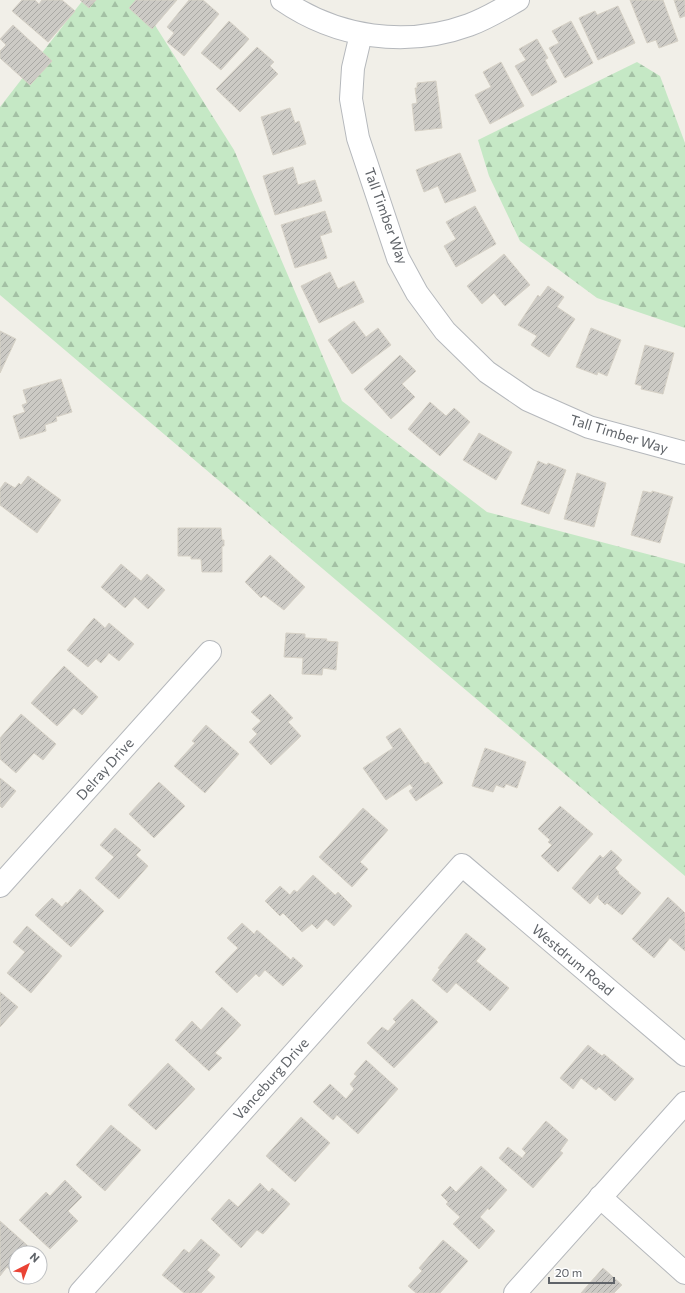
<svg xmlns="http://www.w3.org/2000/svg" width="685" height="1293" font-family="Commissioner,sans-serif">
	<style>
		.forest { fill: url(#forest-firs) }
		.building { fill: url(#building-hatch); stroke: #d6d1c6 }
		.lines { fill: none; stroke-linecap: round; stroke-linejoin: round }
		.minor-casing { stroke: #b5b8bc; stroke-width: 24 }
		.minor { stroke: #fff; stroke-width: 22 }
		.labels { text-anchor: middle; stroke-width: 3.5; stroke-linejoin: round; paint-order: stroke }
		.street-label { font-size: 14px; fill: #5f6368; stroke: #fff }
	</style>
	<defs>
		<pattern id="forest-firs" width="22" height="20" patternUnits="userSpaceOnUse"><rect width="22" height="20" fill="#c5e8c5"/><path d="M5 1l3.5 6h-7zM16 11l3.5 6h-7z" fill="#a3c0a4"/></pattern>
		<pattern id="building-hatch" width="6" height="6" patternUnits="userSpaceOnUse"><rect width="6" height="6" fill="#cccac5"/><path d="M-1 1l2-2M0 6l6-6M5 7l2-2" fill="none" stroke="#a9a8a4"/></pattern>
	</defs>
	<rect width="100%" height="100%" fill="#f1efe8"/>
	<g class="forest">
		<polygon points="83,0 139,0 234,150 342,401 487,512 685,564 685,876 0,295 0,107"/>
		<polygon points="637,62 660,76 685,143 685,328 597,298 520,241 489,176 478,140"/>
	</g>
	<g class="building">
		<polygon points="22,0 35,0 39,4 42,0 62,0 75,11 48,42 12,11"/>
		<polygon points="80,0 96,0 89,8"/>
		<polygon points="136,0 177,0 152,29 129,8"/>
		<polygon points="189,0 203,0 219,14 184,56 167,42 174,33 167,27"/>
		<polygon points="630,0 663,0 678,41 659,48 656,40 647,43"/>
		<polygon points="674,0 685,0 685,16 680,18"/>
		<polygon points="618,6 635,43 598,60 579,18 595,11 597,15"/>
		<polygon points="229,21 249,39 221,70 201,53"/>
		<polygon points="571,21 593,63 565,78 549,48 559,43 552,31"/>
		<polygon points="13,25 52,61 30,85 0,58 0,51 6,45 0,39"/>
		<polygon points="537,39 548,58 545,60 557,82 532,96 515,66 526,60 519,49"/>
		<polygon points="257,47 274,62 270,66 278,74 240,112 216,89"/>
		<polygon points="501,62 524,106 490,124 475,95 491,87 483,72"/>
		<polygon points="436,81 442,128 415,131 412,104 417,103 415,88 417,88 417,83"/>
		<polygon points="290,108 295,123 299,121 306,144 273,155 261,117"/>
		<polygon points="460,153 476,191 445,203 438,186 424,192 416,170"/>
		<polygon points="293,167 298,185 315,180 322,201 275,215 263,176"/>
		<polygon points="475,206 496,244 456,267 444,246 456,239 446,222"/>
		<polygon points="325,211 332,232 320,236 327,258 295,268 281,225"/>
		<polygon points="504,254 530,285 505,306 494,293 482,304 467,286"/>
		<polygon points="330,272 338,289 354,281 364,302 319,323 301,286"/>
		<polygon points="548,286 564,297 557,307 575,319 549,357 531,345 537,336 518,325 538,295 540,297"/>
		<polygon points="354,321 366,337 378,328 391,345 352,374 328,340"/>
		<polygon points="591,328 621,340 607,376 598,372 597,375 576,367"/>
		<polygon points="0,331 16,339 0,373"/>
		<polygon points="645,345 674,353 663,394 641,389 642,386 635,384"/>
		<polygon points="400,355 416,371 402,384 415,397 391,419 364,389"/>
		<polygon points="61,379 72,412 56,417 57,421 45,425 46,431 20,439 13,416 25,412 22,405 27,403 23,390"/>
		<polygon points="430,402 446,416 454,408 470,422 440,456 408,429"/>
		<polygon points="479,433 512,452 496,480 463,460"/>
		<polygon points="538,461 547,465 548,463 566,470 549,514 521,504"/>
		<polygon points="577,473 606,483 594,527 564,519"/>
		<polygon points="28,476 61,500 37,533 0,505 0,489 5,482 15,488 19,483 21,485"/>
		<polygon points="643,491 652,493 652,491 673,497 660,543 631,535"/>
		<polygon points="178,528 221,528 222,540 224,540 224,546 222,546 222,572 202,572 201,559 191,559 191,556 178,556"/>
		<polygon points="270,555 305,587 284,610 264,595 261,598 245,582"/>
		<polygon points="121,564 141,581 147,574 165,590 148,609 135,597 125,608 101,587"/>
		<polygon points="94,618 105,628 109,623 134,644 119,661 109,653 101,663 96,659 88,667 67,650"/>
		<polygon points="286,633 305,634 305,638 327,639 326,641 338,642 336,670 323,668 322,675 302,674 303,658 284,657"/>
		<polygon points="64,666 98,697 82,715 74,708 57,726 31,703"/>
		<polygon points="270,694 293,718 288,722 301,736 271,765 249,742 257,734 252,729 261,721 251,712"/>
		<polygon points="21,714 56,744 43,760 34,753 16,773 0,759 0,738"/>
		<polygon points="206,725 239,754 205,793 174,766 195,743 192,741"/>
		<polygon points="400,728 425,764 428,762 443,783 416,801 409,791 413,788 410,784 386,800 363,768 393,748 386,737"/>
		<polygon points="485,748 526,762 517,788 506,784 504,788 496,785 493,792 472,786"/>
		<polygon points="0,778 16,791 2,808 0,806"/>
		<polygon points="159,782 185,806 154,838 129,814"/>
		<polygon points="560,806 593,834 558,872 541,856 552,845 548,842 550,840 538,829"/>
		<polygon points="363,808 388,830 360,862 368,869 352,887 319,857"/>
		<polygon points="115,828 141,850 136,855 148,866 119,899 95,878 114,857 100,845"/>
		<polygon points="611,850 622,860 615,868 619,872 618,873 641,893 622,915 607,903 605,905 598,898 599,896 598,895 590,904 572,888 600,855 603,858"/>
		<polygon points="313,875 335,895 338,892 352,906 334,926 326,919 317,929 312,924 302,932 283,913 280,916 265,901 280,886 290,895 294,890 297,892"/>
		<polygon points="80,889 104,911 71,947 35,915 52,898 62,907 66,902 67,904"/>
		<polygon points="668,897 685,913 685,951 670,938 654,958 632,939"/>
		<polygon points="242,923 254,934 257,930 291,960 293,957 303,966 283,986 265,970 259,977 256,974 237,993 215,972 238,948 227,938"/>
		<polygon points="27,926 62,956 31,993 7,973 25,952 13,942"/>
		<polygon points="466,933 486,949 476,961 509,988 490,1011 456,983 447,993 432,980 440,969 438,968"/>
		<polygon points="0,992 18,1007 0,1027"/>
		<polygon points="412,999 438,1022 394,1068 367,1043 382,1027 388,1031 396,1022 393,1019"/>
		<polygon points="222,1007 241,1025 215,1053 222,1058 209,1071 175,1040 192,1021 201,1030"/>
		<polygon points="588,1045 602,1056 604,1054 634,1079 615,1101 599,1087 596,1090 581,1078 573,1089 560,1078"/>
		<polygon points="366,1060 398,1089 358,1134 337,1115 333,1120 313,1102 330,1084 346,1099 354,1089 350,1084 357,1076 354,1074"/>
		<polygon points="168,1063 195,1089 156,1130 128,1105"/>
		<polygon points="301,1117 330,1143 295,1182 266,1156"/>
		<polygon points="546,1121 568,1140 560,1151 563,1153 533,1188 499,1158 508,1147 522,1158 526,1153 522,1149"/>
		<polygon points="111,1125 141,1150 105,1191 76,1165"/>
		<polygon points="481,1166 507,1190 489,1210 488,1208 480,1217 495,1231 479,1249 453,1224 460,1217 446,1204 448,1202 441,1195 450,1186 456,1192"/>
		<polygon points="65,1180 82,1197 68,1211 78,1221 50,1249 19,1220 46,1192 50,1196"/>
		<polygon points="260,1183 269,1192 272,1188 290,1204 263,1234 257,1230 241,1248 211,1219 229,1199 238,1207"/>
		<polygon points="0,1221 36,1253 16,1253 16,1275 7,1267 0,1276"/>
		<polygon points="201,1239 220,1255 207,1270 215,1277 201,1293 184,1293 162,1275 184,1249 189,1253"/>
		<polygon points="443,1240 468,1261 440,1293 416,1293 408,1286 422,1271 419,1268"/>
		<polygon points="603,1268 622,1285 614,1293 581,1293"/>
	</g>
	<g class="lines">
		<g class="minor-casing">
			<g id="minor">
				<path d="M 282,0 C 337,38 406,48 469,25 C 486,19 502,9 518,0"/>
				<polyline points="361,34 353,68 351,99 358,138 398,258 417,293 445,331 487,372 528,400 589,427 685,453"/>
				<polyline points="0,886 210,652"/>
				<polyline points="600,1197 685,1273"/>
				<polyline points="80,1293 462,865 685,1055"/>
				<polyline points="515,1293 685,1103"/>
			</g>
		</g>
		<use href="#minor" class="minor"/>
	</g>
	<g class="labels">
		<g class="street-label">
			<text transform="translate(386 216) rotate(70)" y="5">Tall Timber Way</text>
			<text transform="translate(619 434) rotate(17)" y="5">Tall Timber Way</text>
			<text transform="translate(105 769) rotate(-48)" y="5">Delray Drive</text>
			<text transform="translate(573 960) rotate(40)" y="5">Westdrum Road</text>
			<text transform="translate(271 1079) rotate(-48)" y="5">Vanceburg Drive</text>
		</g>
	</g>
	<g transform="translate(28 1265) rotate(42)"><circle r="19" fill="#ffffff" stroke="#bfc1c3"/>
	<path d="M0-3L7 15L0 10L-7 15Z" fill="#ea4335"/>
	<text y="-6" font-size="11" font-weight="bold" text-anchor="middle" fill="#5f6368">N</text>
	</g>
	<path d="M549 1277v6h65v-6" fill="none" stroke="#5f6368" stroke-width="2"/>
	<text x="555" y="1277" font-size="12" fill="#5f6368" stroke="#ffffff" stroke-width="3" paint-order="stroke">20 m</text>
</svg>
